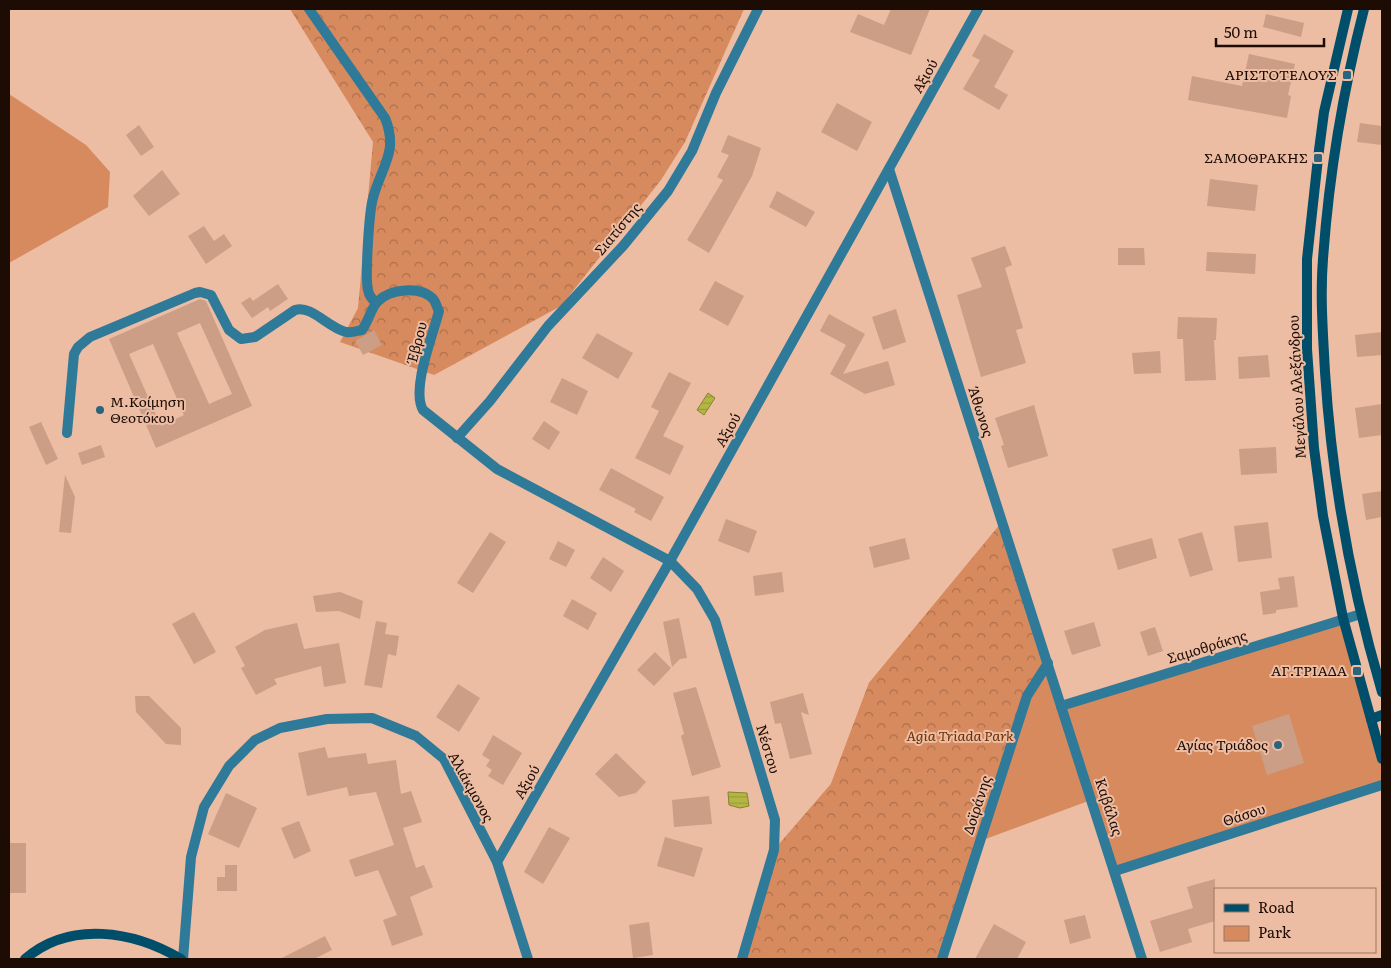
<svg xmlns="http://www.w3.org/2000/svg" width="1391" height="968" font-family="Literata,serif">
	<style>
		.green { fill: #d78a5e }
		.forest { fill: url(#forest-crowns) }
		.water { fill: url(#water-rules); stroke: #868331 }
		.building { fill: #cc9e85; fill-rule: evenodd }
		.lines { fill: none; stroke-linecap: round; stroke-linejoin: round }
		.street { stroke: #2f7999; stroke-width: 10 }
		.secondary { stroke: #004e69; stroke-width: 10 }
		.poi-dot { fill: #2b647d; stroke: #ecbca3; stroke-width: 2 }
		.labels { text-anchor: middle; stroke-width: 4; stroke-linejoin: round; paint-order: stroke }
		.poi-label { font-size: 14px; fill: #1c0c04; stroke: #ecbca3; text-anchor: end }
		.street-label { font-size: 14px; fill: #1c0c04; stroke: #ecbca3 }
		.park-label { font-size: 14px; font-style: italic; fill: #6b2f02; stroke: #ecbca3 }
	</style>
	<defs>
		<pattern id="forest-crowns" width="20" height="18" patternUnits="userSpaceOnUse" patternTransform="scale(1.25)"><rect width="20" height="18" fill="#d78a5e"/><path d="M2 6a3 3 0 1 1 6 0M12 15a3 3 0 1 1 6 0" fill="none" stroke="#ae6f4b"/></pattern>
		<pattern id="water-rules" width="6" height="5" patternUnits="userSpaceOnUse" patternTransform="scale(1.25)"><rect width="6" height="5" fill="#b4b644"/><path d="M0 2.5h6" fill="none" stroke="#9a9b3a"/></pattern>
	</defs>
	<rect width="100%" height="100%" fill="#ecbca3"/>
	<g class="green">
		<polygon points="9,94 86,145 110,172 108,207 9,263"/>
		<polygon points="1002,522 1062,706 1343,618 1382,759 1382,785 1115,871 1091,800 980,841 774,850 831,784 869,683"/>
	</g>
	<g class="forest">
		<polygon points="290,9 744,9 685,142 661,180 561,306 434,375 340,342 358,308 373,142"/>
		<polygon points="1002,522 1048,663 1027,696 942,959 742,959 774,850 831,784 869,683"/>
	</g>
	<g class="water">
		<polygon points="708,393 715,398 704,415 697,410"/>
		<polygon points="728,792 747,793 749,806 740,808 729,805"/>
	</g>
	<g class="building">
		<polygon points="891,9 930,9 911,55 850,32 858,14 884,25"/>
		<polygon points="1266,14 1304,23 1301,37 1263,27"/>
		<polygon points="984,34 1014,51 994,87 1008,95 999,110 963,89 980,60 972,56"/>
		<polygon points="1249,54 1295,64 1288,95 1291,96 1287,118 1188,100 1192,76 1242,86"/>
		<polygon points="837,103 872,122 857,151 821,132"/>
		<polygon points="1360,123 1382,126 1382,145 1357,142"/>
		<polygon points="139,125 154,147 141,156 126,135"/>
		<polygon points="728,135 761,148 752,176 709,253 687,240 723,180 717,177 729,155 721,152"/>
		<polygon points="162,170 180,194 149,216 133,196"/>
		<polygon points="1210,179 1258,185 1255,211 1207,206"/>
		<polygon points="777,191 815,212 806,227 769,207"/>
		<polygon points="204,226 214,241 224,234 232,246 206,264 188,236"/>
		<polygon points="1005,246 1012,265 1005,268 1023,328 1016,330 1026,363 981,377 957,295 982,287 971,258"/>
		<polygon points="1118,248 1144,248 1145,265 1118,265"/>
		<polygon points="1207,252 1256,254 1255,274 1206,271"/>
		<polygon points="715,281 744,296 728,326 699,310"/>
		<polygon points="278,284 288,299 270,311 268,307 252,318 241,303 250,297 253,301"/>
		<path d="M 200,299 L 206,301 L 252,406 L 156,448 L 109,339 ZM 200,323 L 232,394 L 209,404 L 177,333 ZM 153,344 L 184,415 L 161,426 L 129,354 Z"/>
		<polygon points="896,309 906,342 883,350 872,317"/>
		<polygon points="829,314 865,334 843,374 888,361 895,385 865,394 830,374 846,345 820,331"/>
		<polygon points="1178,317 1217,318 1216,340 1214,340 1216,380 1185,381 1183,339 1177,339"/>
		<polygon points="374,330 382,345 363,355 355,341"/>
		<polygon points="1382,332 1382,355 1357,357 1355,335"/>
		<polygon points="597,333 633,353 618,379 582,358"/>
		<polygon points="1160,351 1161,373 1134,374 1132,353"/>
		<polygon points="1268,355 1270,377 1239,379 1238,357"/>
		<polygon points="669,372 691,383 663,436 684,446 670,475 635,458 659,411 651,407"/>
		<polygon points="562,378 588,391 577,415 550,402"/>
		<polygon points="1382,404 1382,435 1359,438 1355,408"/>
		<polygon points="1034,405 1048,456 1008,468 1001,446 1004,445 995,418"/>
		<polygon points="544,421 560,432 549,450 532,439"/>
		<polygon points="41,422 58,459 46,465 29,427"/>
		<polygon points="101,445 105,457 82,465 78,453"/>
		<polygon points="1276,447 1277,473 1241,475 1239,449"/>
		<polygon points="611,468 664,497 651,521 634,512 636,509 599,490"/>
		<polygon points="65,475 75,497 71,533 59,532"/>
		<polygon points="1382,491 1382,517 1366,520 1362,494"/>
		<polygon points="726,519 757,531 749,553 718,541"/>
		<polygon points="1268,522 1272,558 1238,562 1234,526"/>
		<polygon points="490,532 506,542 473,593 457,583"/>
		<polygon points="1202,532 1213,570 1190,577 1178,539"/>
		<polygon points="905,538 910,559 874,568 869,547"/>
		<polygon points="1152,538 1157,558 1118,570 1112,549"/>
		<polygon points="558,541 575,550 566,567 549,559"/>
		<polygon points="603,557 624,571 611,592 590,578"/>
		<polygon points="782,572 784,592 755,596 753,576"/>
		<polygon points="1294,576 1298,607 1276,610 1276,613 1263,615 1260,592 1280,589 1278,578"/>
		<polygon points="340,592 363,601 360,619 339,611 316,612 313,596"/>
		<polygon points="572,599 597,613 588,630 563,616"/>
		<polygon points="194,612 216,652 194,664 172,624"/>
		<polygon points="679,618 687,658 680,659 672,667 663,622"/>
		<polygon points="376,621 387,623 385,634 399,636 396,656 388,654 382,688 364,685"/>
		<polygon points="1094,622 1101,646 1072,655 1064,631"/>
		<polygon points="297,623 304,649 339,643 346,683 324,687 321,666 274,679 277,684 256,695 241,668 245,666 235,647 265,630"/>
		<polygon points="1155,627 1163,651 1148,656 1140,632"/>
		<polygon points="655,652 671,668 654,686 637,670"/>
		<polygon points="458,684 480,698 459,732 436,717"/>
		<polygon points="696,687 721,767 692,776 681,736 684,734 673,693"/>
		<polygon points="803,693 809,715 801,712 812,754 790,759 781,723 775,724 770,702"/>
		<polygon points="135,696 149,696 181,728 181,745 166,744 136,712"/>
		<polygon points="1289,714 1304,763 1267,775 1252,726"/>
		<polygon points="493,735 522,753 503,785 488,776 492,770 486,766 490,760 482,755"/>
		<polygon points="325,747 328,758 366,753 368,764 396,760 401,794 411,791 422,822 403,828 416,868 424,865 433,887 410,897 423,935 392,946 383,920 397,915 378,870 355,877 349,860 394,845 376,792 349,796 347,787 307,796 298,753"/>
		<polygon points="616,753 646,782 636,793 619,797 595,774"/>
		<polygon points="226,793 257,808 239,848 208,834"/>
		<polygon points="709,796 712,824 674,827 672,800"/>
		<polygon points="299,821 311,851 294,859 281,828"/>
		<polygon points="549,827 570,838 543,884 524,872"/>
		<polygon points="665,837 703,848 694,877 657,866"/>
		<rect x="9" y="843" width="17" height="50"/>
		<polygon points="225,865 237,865 237,891 217,891 217,877 225,877"/>
		<polygon points="1215,879 1215,921 1188,929 1192,942 1160,952 1150,921 1193,908 1187,887"/>
		<polygon points="1085,915 1091,938 1070,944 1064,920"/>
		<polygon points="649,922 653,955 633,958 629,925"/>
		<polygon points="994,924 1026,942 1017,959 975,959"/>
		<polygon points="325,936 332,950 314,959 280,959"/>
	</g>
	<g class="lines">
		<g class="street">
			<path d="M 309,9 L 385,118 C 399,152 381,167 373,198 C 369,212 365,277 368,290 C 369,296 372,299 376,303"/>
			<polyline points="889,169 1142,959"/>
			<path d="M 67,433 L 74,354 L 78,347 L 90,337 L 195,293 L 200,292 L 211,295 L 229,330 L 241,339 L 255,337 L 295,310 C 312,305 327,327 346,332 C 351,333 357,331 362,330 C 368,322 371,309 377,302 C 389,289 421,285 434,300 C 436,303 437,308 439,311 C 433,335 411,389 423,410 L 497,469 L 670,561 L 697,589 L 715,620 L 775,820 L 774,850 L 742,959"/>
			<polyline points="457,438 490,401 548,326 623,246 668,191 692,151 716,93 758,9"/>
			<polyline points="1061,706 1361,614"/>
			<polyline points="497,862 670,561 978,9"/>
			<polyline points="1115,871 1382,785"/>
			<polyline points="183,959 191,857 204,807 229,766 255,740 280,728 327,719 372,718 416,736 444,759 497,862 528,959"/>
			<polyline points="942,959 1027,696 1048,663"/>
		</g>
		<g class="secondary">
			<polyline points="1348,9 1324,112 1318,158 1307,259 1307,349 1314,448 1323,516 1343,618 1382,759"/>
			<path d="M 1364,9 C 1343,91 1329,174 1323,259 C 1320,296 1323,334 1325,372 C 1332,481 1351,587 1382,692"/>
			<polyline points="1371,719 1382,715"/>
			<path d="M 25,959 C 70,920 134,931 181,959"/>
		</g>
	</g>
	<g class="poi-dot">
		<rect x="1342" y="70" width="10" height="10" rx="2.5"/>
		<rect x="1313" y="153" width="10" height="10" rx="2.5"/>
		<circle cx="100" cy="410" r="5"/>
		<rect x="1352" y="666" width="10" height="10" rx="2.5"/>
		<circle cx="1278" cy="745" r="5"/>
	</g>
	<g class="labels">
		<g class="poi-label">
			<text x="1337" y="80">ΑΡΙΣΤΟΤΕΛΟΥΣ</text>
			<text x="1308" y="163">ΣΑΜΟΘΡΑΚΗΣ</text>
			<text x="110" y="407" text-anchor="start">Μ.Κοίμηση<tspan x="110" dy="16">Θεοτόκου</tspan></text>
			<text x="1347" y="676">ΑΓ.ΤΡΙΑΔΑ</text>
			<text x="1268" y="750">Αγίας Τριάδος</text>
		</g>
		<g class="street-label">
			<text transform="translate(925 76) rotate(-61)" y="5">Αξιού</text>
			<text transform="translate(618 229) rotate(-50)" y="5">Σιατίστης</text>
			<text transform="translate(417 342) rotate(-75)" y="5">Έβρου</text>
			<text transform="translate(1297 387) rotate(-93)" y="5">Μεγάλου Αλεξάνδρου</text>
			<text transform="translate(981 412) rotate(72)" y="5">Άθωνος</text>
			<text transform="translate(728 430) rotate(-61)" y="5">Αξιού</text>
			<text transform="translate(1207 647) rotate(-17)" y="5">Σαμοθράκης</text>
			<text transform="translate(768 749) rotate(73)" y="5">Νέστου</text>
			<text transform="translate(527 782) rotate(-60)" y="5">Αξιού</text>
			<text transform="translate(471 787) rotate(61)" y="5">Αλιάκμονος</text>
			<text transform="translate(977 805) rotate(-72)" y="5">Δοϊράνης</text>
			<text transform="translate(1109 807) rotate(72)" y="5">Καβάλας</text>
			<text transform="translate(1244 815) rotate(-18)" y="5">Θάσου</text>
		</g>
		<g class="park-label">
			<text x="960" y="741">Agia Triada Park</text>
		</g>
	</g>
	<rect width="1391" height="968" fill="none" stroke="#1c0c04" stroke-width="20"/>
	<rect x="1214" y="888" width="162" height="65" fill="#ecbca3" stroke="#997663"/>
	<rect x="1224" y="904" width="25" height="8" fill="#004e69" stroke="#997663"/>
	<text x="1258" y="913" font-size="15" fill="#1c0c04">Road</text>
	<rect x="1224" y="926" width="25" height="15" fill="#d78a5e" stroke="#997663"/>
	<text x="1258" y="938" font-size="15" fill="#1c0c04">Park</text>
	<path d="M1216 38v8h108v-8" fill="none" stroke="#1c0c04" stroke-width="2.5"/>
	<text x="1224" y="38" font-size="15" fill="#1c0c04" stroke="#ecbca3" stroke-width="4" paint-order="stroke">50 m</text>
</svg>
